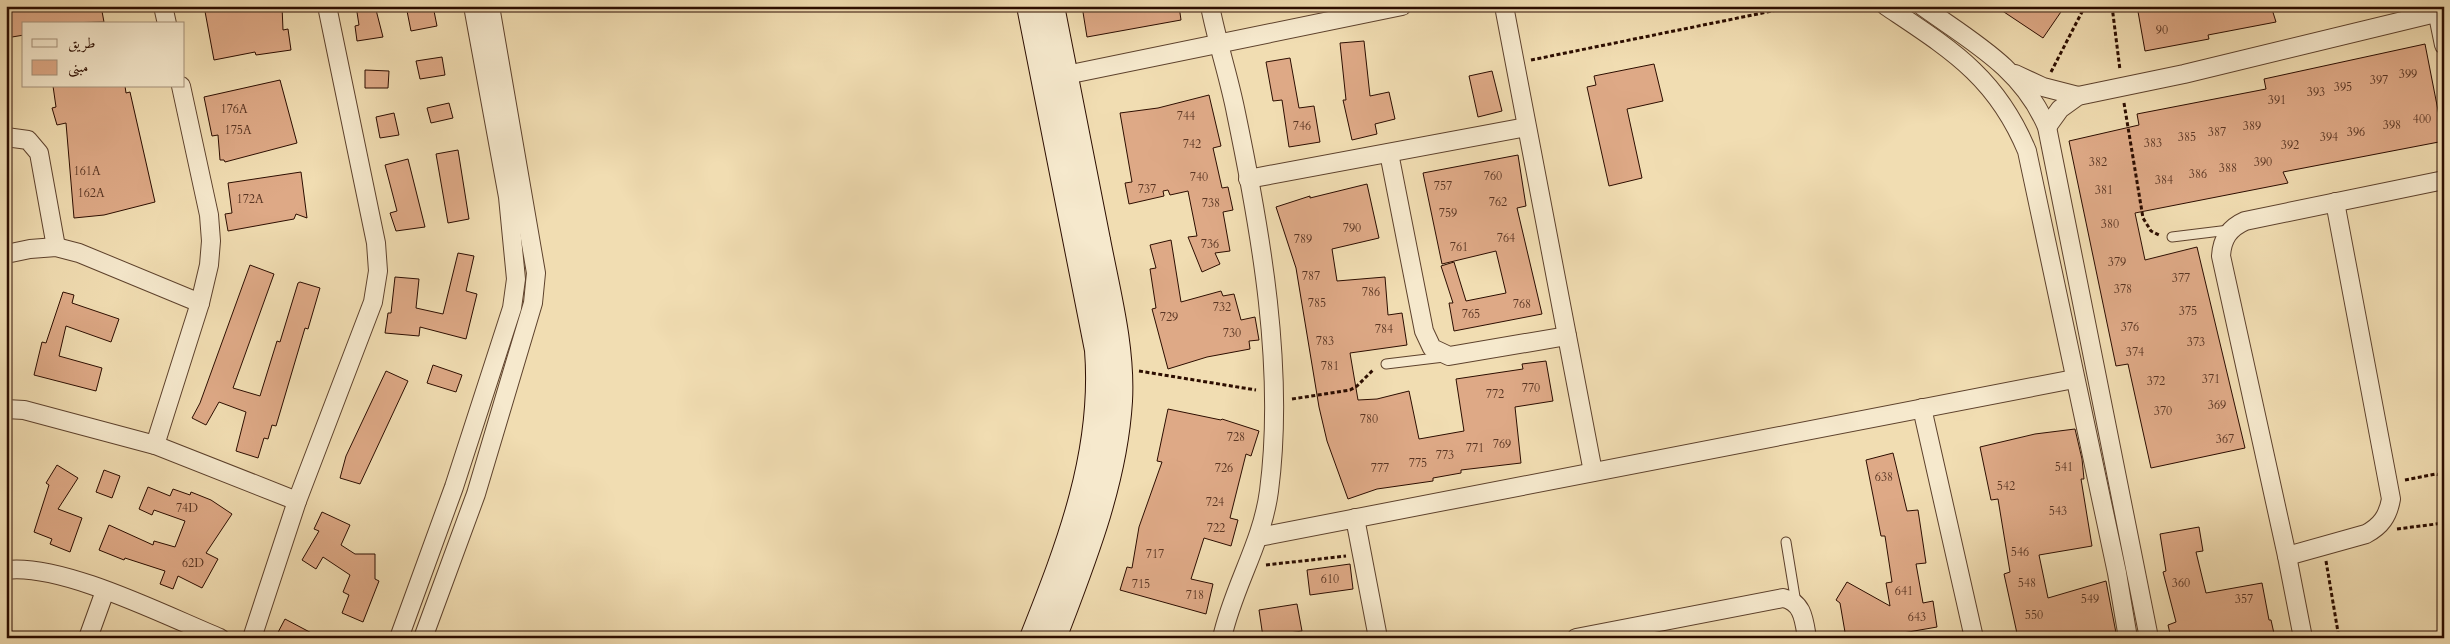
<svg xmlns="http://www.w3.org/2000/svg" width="2450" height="644" font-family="Cardo,Amiri,serif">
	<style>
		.building { fill: #dea986; stroke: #2c0d00 }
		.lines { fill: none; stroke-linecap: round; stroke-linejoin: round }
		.lane-casing { stroke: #5d412c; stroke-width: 11 }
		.street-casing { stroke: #5d412c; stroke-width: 20 }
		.secondary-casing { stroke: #2c0d00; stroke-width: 26 }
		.path { stroke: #2c0d00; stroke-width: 3; stroke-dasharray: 4 2.5; stroke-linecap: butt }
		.lane { stroke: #f6e9cd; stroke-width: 9 }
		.street { stroke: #f6e9cd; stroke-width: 18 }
		.secondary { stroke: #f6e9cd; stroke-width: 24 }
		.labels { text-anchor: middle; stroke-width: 5; stroke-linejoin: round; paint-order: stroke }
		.number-label { font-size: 12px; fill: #583422 }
	</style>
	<rect width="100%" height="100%" fill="#f1ddb2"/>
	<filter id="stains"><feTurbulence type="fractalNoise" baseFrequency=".004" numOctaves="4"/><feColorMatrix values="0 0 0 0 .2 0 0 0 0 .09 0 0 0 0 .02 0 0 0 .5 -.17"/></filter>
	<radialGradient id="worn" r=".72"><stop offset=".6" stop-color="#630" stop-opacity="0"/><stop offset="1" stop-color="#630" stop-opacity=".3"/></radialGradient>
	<g class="building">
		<polygon points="33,6 101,6 104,22 24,24 24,35 6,38 6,11"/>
		<polygon points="204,6 282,6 283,30 288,29 291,50 256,55 255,52 214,60"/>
		<polygon points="356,6 375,6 383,37 357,41 355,26 359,25"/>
		<polygon points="406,6 433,6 437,26 411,31"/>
		<polygon points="1082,6 1179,6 1181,20 1087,37"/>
		<polygon points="1995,6 2065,6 2043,38"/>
		<polygon points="2137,6 2271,6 2276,22 2208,35 2209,39 2145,51"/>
		<polygon points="1364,41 1370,96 1389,92 1395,119 1375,124 1377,134 1352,140 1343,100 1346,100 1340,43"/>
		<polygon points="2425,44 2444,141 2283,172 2288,183 2135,213 2145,260 2197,247 2245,448 2151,468 2128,364 2116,366 2069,141 2139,125 2137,114 2266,89 2264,79"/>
		<polygon points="442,57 445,75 420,79 416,61"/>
		<polygon points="1290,58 1299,108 1314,106 1320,142 1289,147 1282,100 1273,101 1266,62"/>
		<polygon points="1654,64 1663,101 1627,109 1642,178 1609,186 1587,87 1596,85 1594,76"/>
		<polygon points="365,70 389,71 388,88 365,88"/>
		<polygon points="1492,71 1502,111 1478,117 1469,76"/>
		<polygon points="280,80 297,143 225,162 224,160 220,160 218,135 212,136 204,97"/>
		<polygon points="53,86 125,86 126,93 130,92 155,202 104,215 74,218 66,123 57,125 52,108 56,107"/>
		<polygon points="1209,95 1221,146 1213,148 1222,188 1228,187 1233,210 1223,212 1230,251 1215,253 1220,264 1202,272 1188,237 1197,236 1188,191 1170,195 1168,190 1163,191 1164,196 1129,204 1125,183 1132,182 1120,113 1158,108"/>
		<polygon points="449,103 453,118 431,123 427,108"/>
		<polygon points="394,113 399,135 380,138 376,117"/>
		<polygon points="458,150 469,219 448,223 436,154"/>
		<polygon points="1518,155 1526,206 1517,208 1542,314 1454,331 1449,303 1453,303 1441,266 1454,262 1466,301 1506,293 1496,251 1442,264 1423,173"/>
		<polygon points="408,159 425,227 396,231 390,213 397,211 385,165"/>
		<polygon points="301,172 307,218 296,214 294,219 228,231 225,214 232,213 228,183"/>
		<polygon points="1367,184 1379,238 1332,249 1337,281 1385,277 1388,315 1402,313 1407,345 1350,353 1358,400 1377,399 1409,391 1419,439 1464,431 1456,379 1523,369 1522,364 1546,361 1553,401 1515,407 1521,463 1461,470 1461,473 1433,478 1433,481 1377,489 1348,499 1327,441 1319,407 1296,268 1276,207 1310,196 1310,198"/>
		<polygon points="1171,240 1181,302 1221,291 1223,296 1234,294 1241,320 1255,317 1259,340 1249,341 1250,349 1207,357 1168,369 1152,309 1156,308 1150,269 1156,268 1150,245"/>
		<polygon points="458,253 474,256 466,291 477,294 466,339 420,327 419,336 385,333 388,313 391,313 395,277 419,279 416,308 443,314"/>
		<polygon points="250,265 274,274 233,388 260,396 277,341 280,342 298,283 300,282 320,288 308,329 305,328 276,426 272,425 268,439 264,438 258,458 236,451 246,412 219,402 206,425 192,418 200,403"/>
		<polygon points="63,292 74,295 72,303 119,319 111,342 66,326 59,356 102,368 96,391 34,375 42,342 46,343"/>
		<polygon points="433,365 462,375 456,392 427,383"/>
		<polygon points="386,371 408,381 360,484 340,478 346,456"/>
		<polygon points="1168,409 1221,420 1222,419 1259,431 1251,456 1246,454 1230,518 1238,520 1231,546 1204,538 1191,579 1213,584 1206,614 1120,590 1127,567 1132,568 1139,527 1162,462 1157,461"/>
		<polygon points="2075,429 2082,459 2084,479 2081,479 2092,546 2039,555 2048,598 2106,581 2117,638 2018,638 2004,574 2010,572 1998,499 1991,500 1980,447 2035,434"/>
		<polygon points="1893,453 1907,511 1918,510 1926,563 1916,564 1923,603 1933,601 1937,627 1874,638 1846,638 1840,603 1836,600 1847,582 1890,606 1886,583 1892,582 1885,536 1881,536 1866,460"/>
		<polygon points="57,465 78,478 58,509 82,518 70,552 50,544 52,539 34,532 49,485 46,483"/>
		<polygon points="104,470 120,476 112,498 96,492"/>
		<polygon points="148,487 170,496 173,489 190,495 191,492 211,500 232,514 206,553 218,559 202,588 178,576 173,589 160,584 165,571 125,558 124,560 99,550 109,525 153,545 154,541 175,547 185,521 154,510 152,515 139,509"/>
		<polygon points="322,512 350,525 341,545 355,554 375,554 375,579 379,581 363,622 342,613 349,595 343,592 350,575 323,557 316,569 302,560 319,531 314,529"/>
		<polygon points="2199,527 2203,551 2196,552 2206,593 2262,583 2269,620 2271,620 2275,638 2171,638 2168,625 2176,622 2163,572 2166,571 2160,534"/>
		<polygon points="1350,564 1353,589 1310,595 1307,570"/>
		<polygon points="1297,604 1302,631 1263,637 1259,610"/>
		<polygon points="285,619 321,638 275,638"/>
	</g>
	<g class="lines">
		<g class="lane-casing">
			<g id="lane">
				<polyline points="2172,237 2229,230"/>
				<polyline points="1386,364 1444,357"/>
				<polyline points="1786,542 1796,603"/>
			</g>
		</g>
		<g class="street-casing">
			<g id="street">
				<polyline points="163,6 167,24"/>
				<path d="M 1210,6 C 1217,42 1229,77 1236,113 C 1261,233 1285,369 1269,491 C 1262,544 1233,587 1222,638"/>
				<polyline points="1504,6 1593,472"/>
				<path d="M 1886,6 C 1950,49 1996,76 2027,151 L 2117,573 L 2128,638"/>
				<path d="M 1922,6 C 1972,42 2022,68 2047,127 L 2149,638"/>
				<polyline points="2436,6 2444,45"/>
				<polyline points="2015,74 2043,87 2078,96"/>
				<polyline points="1066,75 1402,6"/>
				<polyline points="2047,127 2060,109 2078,96 2184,74 2444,11"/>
				<polyline points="6,137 28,140 39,153 56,247"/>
				<polyline points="1389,153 1424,331 1432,348 1449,356 1567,336"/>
				<polyline points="1248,179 1526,127"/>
				<polyline points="6,254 30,249 56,247 79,253 200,303"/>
				<polyline points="1922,408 1974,638"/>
				<polyline points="6,409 24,410 155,445 297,501"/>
				<polyline points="155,445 200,303 209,265 211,241 209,215 181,86"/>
				<polyline points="1355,518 1378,638"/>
				<polyline points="1259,537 2074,379"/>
				<path d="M 2287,556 L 2366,534 C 2381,526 2388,516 2391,499 L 2335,202"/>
				<path d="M 6,570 C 62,563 166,616 220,638"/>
				<polyline points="88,638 105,591"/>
				<polyline points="252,638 297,501 373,302 378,271 376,243 327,6"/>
				<polyline points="399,638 454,487 512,308 516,279 508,197 473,6"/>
				<polyline points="423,638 476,494 533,303 536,273 490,6"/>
				<path d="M 1576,638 L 1783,598 C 1803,602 1804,620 1807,638"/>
				<path d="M 2303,638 L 2287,556 L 2221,256 C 2222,239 2229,228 2245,221 L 2444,180"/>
			</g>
		</g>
		<g class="secondary-casing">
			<g id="secondary">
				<path d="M 1029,6 L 1097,350 C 1105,452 1069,545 1032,638"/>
				<path d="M 1052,6 C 1068,84 1083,162 1098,240 C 1108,292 1123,348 1120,401 C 1115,483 1083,562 1054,638"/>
			</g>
		</g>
		<g class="path">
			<polyline points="2112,6 2120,70"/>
			<polyline points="1531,60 1797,6"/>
			<polyline points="2051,72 2085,6"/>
			<polyline points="2124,103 2143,218 2151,231 2159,235"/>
			<polyline points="1139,371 1256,390"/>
			<polyline points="1292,399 1350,390 1357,386 1374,369"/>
			<polyline points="2405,480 2436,474 2444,476"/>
			<polyline points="2397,529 2444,523"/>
			<polyline points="2326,561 2339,638"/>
			<polyline points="1266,565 1346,556"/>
		</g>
		<use href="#lane" class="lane"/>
		<use href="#street" class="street"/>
		<use href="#secondary" class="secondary"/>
	</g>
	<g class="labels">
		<g class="number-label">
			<text x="2162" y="34">90</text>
			<text x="2408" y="78">399</text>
			<text x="2379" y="84">397</text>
			<text x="2343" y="91">395</text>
			<text x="2316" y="96">393</text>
			<text x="2277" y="104">391</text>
			<text x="234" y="113">176A</text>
			<text x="1186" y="120">744</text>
			<text x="2422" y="123">400</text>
			<text x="2392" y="129">398</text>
			<text x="1302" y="130">746</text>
			<text x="2252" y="130">389</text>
			<text x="238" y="134">175A</text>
			<text x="2217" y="136">387</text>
			<text x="2356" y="136">396</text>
			<text x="2187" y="141">385</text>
			<text x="2329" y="141">394</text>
			<text x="2153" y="147">383</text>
			<text x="1192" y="148">742</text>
			<text x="2290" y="149">392</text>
			<text x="2098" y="166">382</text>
			<text x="2263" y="166">390</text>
			<text x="2228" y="172">388</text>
			<text x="87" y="175">161A</text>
			<text x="2198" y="178">386</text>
			<text x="1493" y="180">760</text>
			<text x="1199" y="181">740</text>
			<text x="2164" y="184">384</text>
			<text x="1443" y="190">757</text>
			<text x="1147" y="193">737</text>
			<text x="2104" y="194">381</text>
			<text x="91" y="197">162A</text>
			<text x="250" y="203">172A</text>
			<text x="1498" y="206">762</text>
			<text x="1211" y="207">738</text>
			<text x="1448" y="217">759</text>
			<text x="2110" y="228">380</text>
			<text x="1352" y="232">790</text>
			<text x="1506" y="242">764</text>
			<text x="1303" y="243">789</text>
			<text x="1210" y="248">736</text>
			<text x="1459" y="251">761</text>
			<text x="2117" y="266">379</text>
			<text x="1311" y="280">787</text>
			<text x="2181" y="282">377</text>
			<text x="2123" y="293">378</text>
			<text x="1371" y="296">786</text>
			<text x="1317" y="307">785</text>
			<text x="1522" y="308">768</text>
			<text x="1222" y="311">732</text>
			<text x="2188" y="315">375</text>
			<text x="1471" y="318">765</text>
			<text x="1169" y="321">729</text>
			<text x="2130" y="331">376</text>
			<text x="1384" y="333">784</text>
			<text x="1232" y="337">730</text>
			<text x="1325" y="345">783</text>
			<text x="2196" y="346">373</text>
			<text x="2135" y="356">374</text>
			<text x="1330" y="370">781</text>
			<text x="2211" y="383">371</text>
			<text x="2156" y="385">372</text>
			<text x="1531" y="392">770</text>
			<text x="1495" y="398">772</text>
			<text x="2217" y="409">369</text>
			<text x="2163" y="415">370</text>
			<text x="1369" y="423">780</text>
			<text x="1236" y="441">728</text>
			<text x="2225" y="443">367</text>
			<text x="1502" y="448">769</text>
			<text x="1475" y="452">771</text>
			<text x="1445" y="459">773</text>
			<text x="1418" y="467">775</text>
			<text x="2064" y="471">541</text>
			<text x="1224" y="472">726</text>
			<text x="1380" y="472">777</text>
			<text x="1884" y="481">638</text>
			<text x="2006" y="490">542</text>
			<text x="1215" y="506">724</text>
			<text x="187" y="512">74D</text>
			<text x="2058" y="515">543</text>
			<text x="1216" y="532">722</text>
			<text x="2020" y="556">546</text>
			<text x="1155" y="558">717</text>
			<text x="193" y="567">62D</text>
			<text x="1330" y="583">610</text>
			<text x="2027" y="587">548</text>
			<text x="2181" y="587">360</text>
			<text x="1141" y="588">715</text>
			<text x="1904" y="595">641</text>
			<text x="1195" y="599">718</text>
			<text x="2090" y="603">549</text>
			<text x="2244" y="603">357</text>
			<text x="2034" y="619">550</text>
			<text x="1917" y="621">643</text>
		</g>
	</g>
	<rect width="2450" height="644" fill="none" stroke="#f1ddb2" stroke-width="25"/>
	<rect x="8" y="8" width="2435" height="629" fill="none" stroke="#2c0d00" stroke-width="2.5"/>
	<rect x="12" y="12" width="2425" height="619" fill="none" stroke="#2c0d00"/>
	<rect x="22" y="22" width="162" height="65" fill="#f6e9cd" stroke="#a5917b"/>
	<rect x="32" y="39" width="25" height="8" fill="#f6e9cd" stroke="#a5917b"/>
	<text x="68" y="48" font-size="15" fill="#2c0d00">طريق</text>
	<rect x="32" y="60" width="25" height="15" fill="#dea986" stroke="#a5917b"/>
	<text x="68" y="72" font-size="15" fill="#2c0d00">مبنى</text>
	<rect width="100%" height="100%" filter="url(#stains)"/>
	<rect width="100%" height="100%" fill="url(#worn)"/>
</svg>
